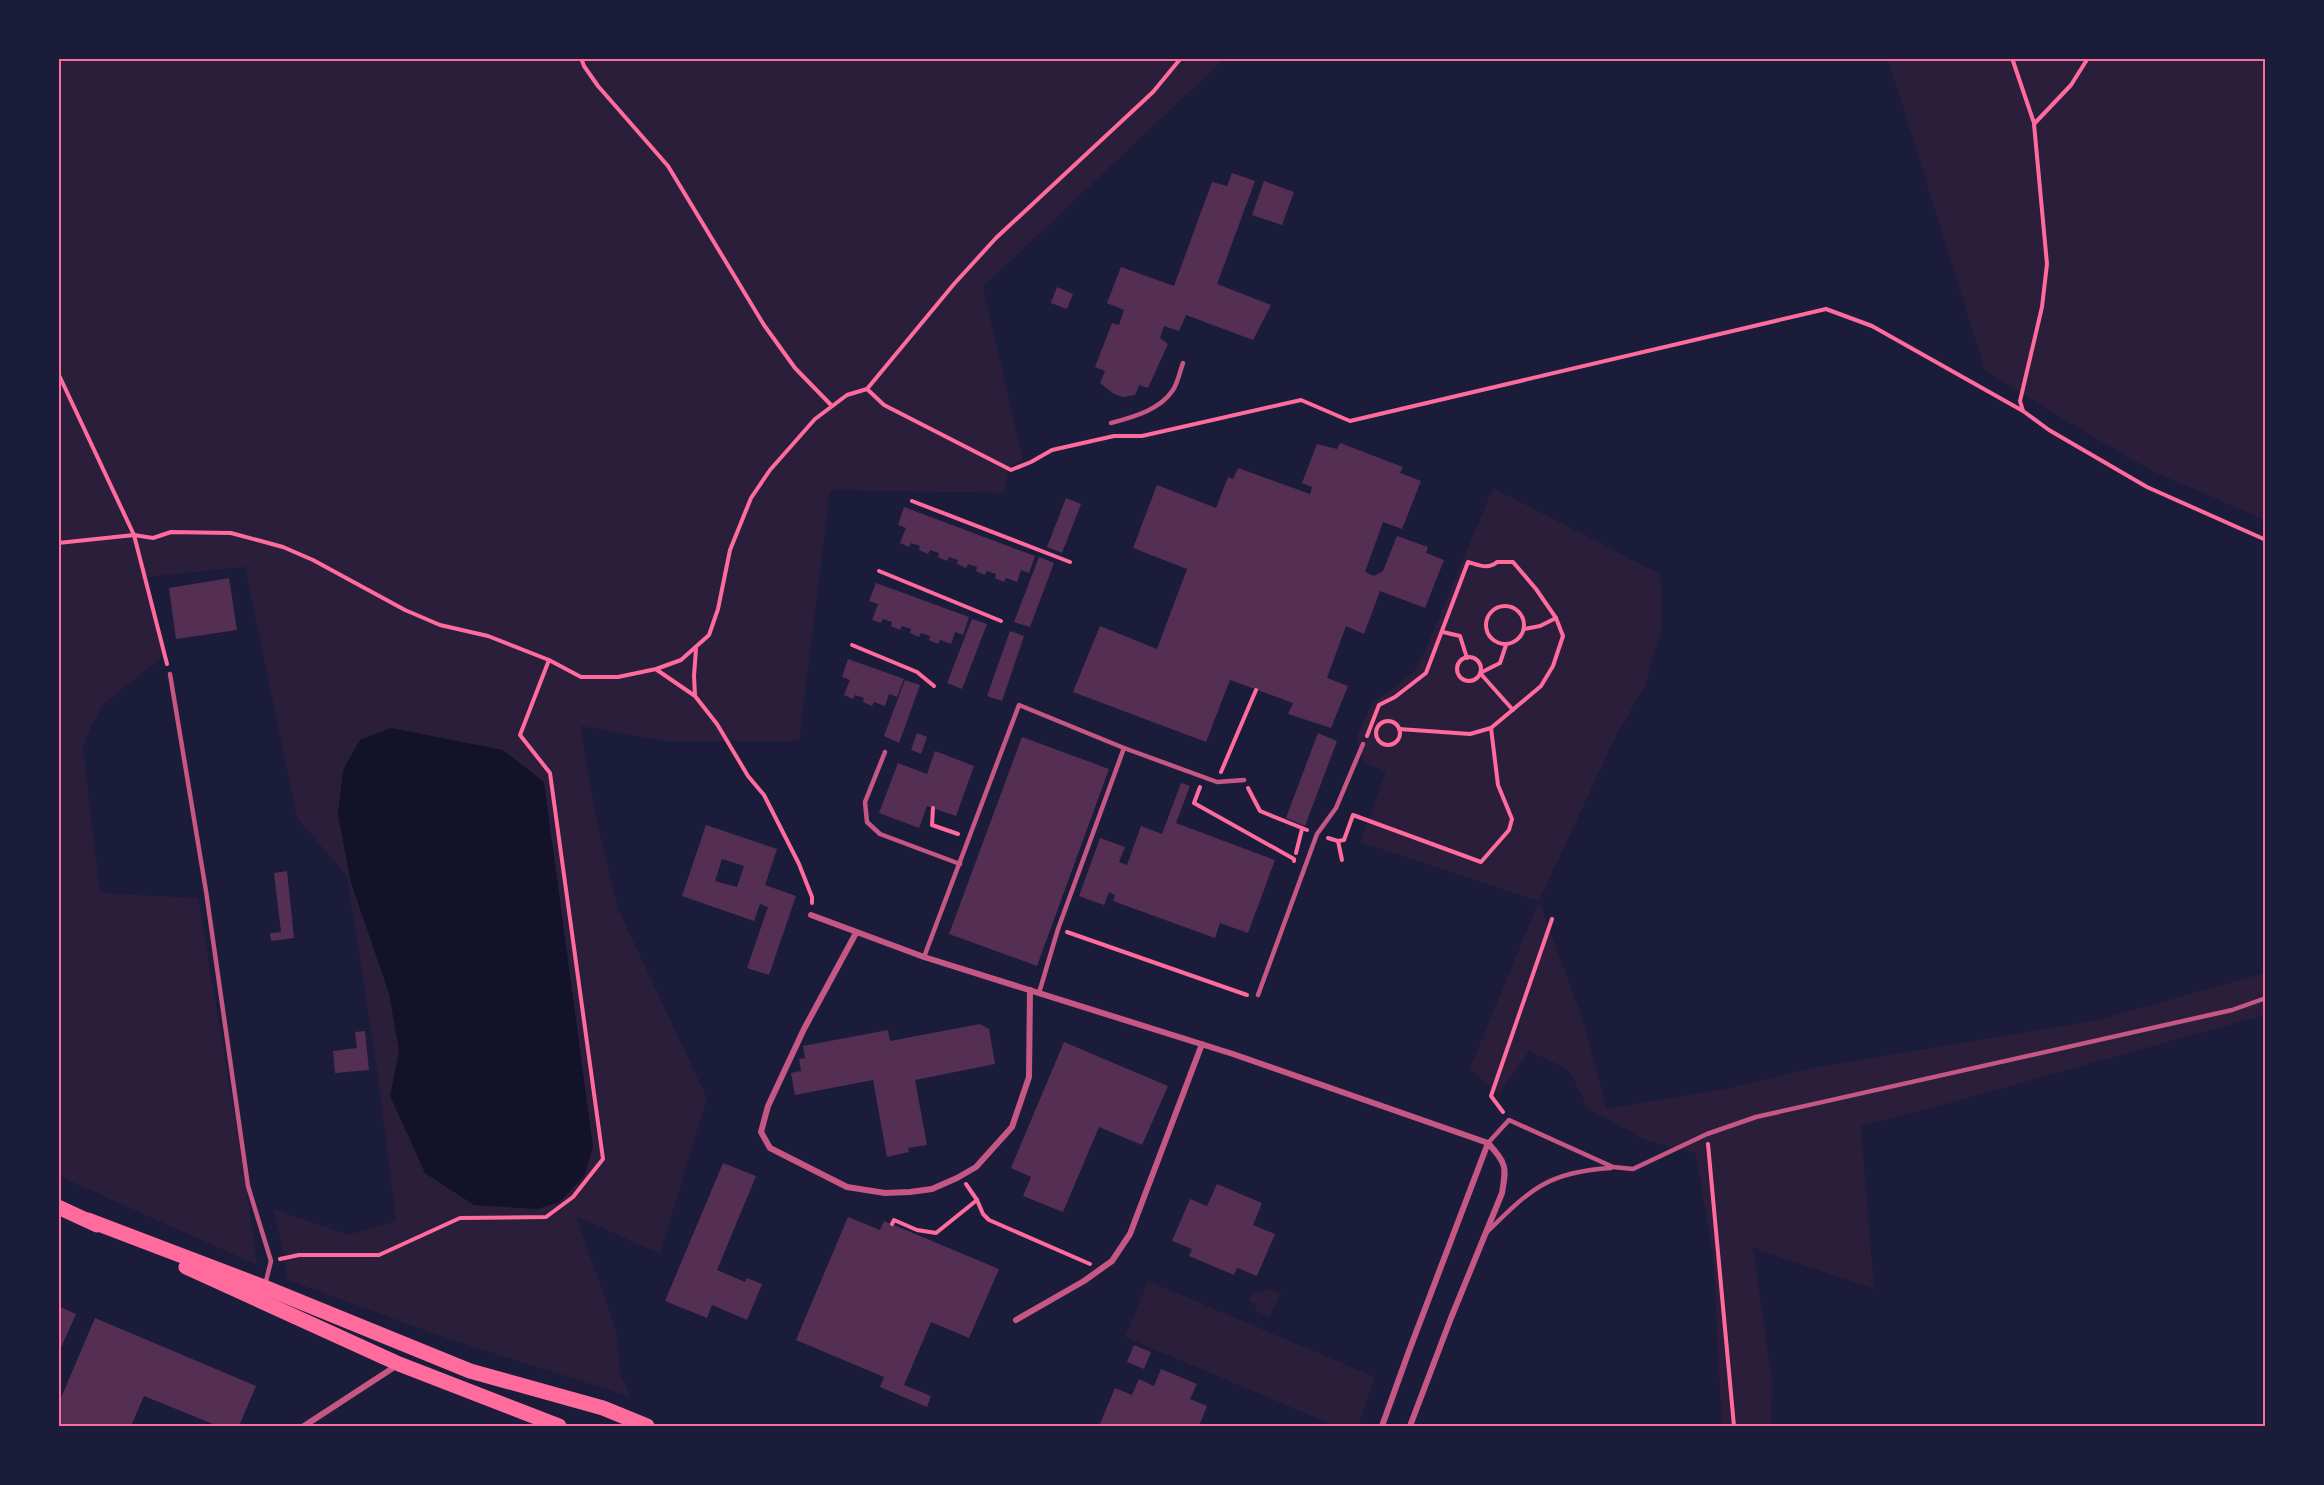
<svg xmlns="http://www.w3.org/2000/svg" width="2324" height="1485" font-family="'Work Sans',sans-serif">
	<style>
		.green { fill: #2a1e3b }
		.water { fill: #12122b }
		.building { fill: #542f53; fill-rule: evenodd }
		.lines { fill: none; stroke-linecap: round; stroke-linejoin: round }
		.path { stroke: #ff6b9d; stroke-width: 4 }
		.service { stroke: #c65784; stroke-width: 4.5 }
		.minor { stroke: #c65784; stroke-width: 6 }
		.primary { stroke: #ff6b9d; stroke-width: 15 }
		.neatline { fill: none; stroke: #ff6b9d; stroke-width: 2 }
	</style>
	<rect width="100%" height="100%" fill="#1b1b3a"/>
	<g class="green">
		<polygon points="59,59 1224,59 983,287 1023,460 1009,467 1004,493 830,490 799,741 666,741 580,726 594,808 618,909 707,1098 660,1254 576,1216 617,1333 620,1373 631,1397 446,1338 288,1280 274,1209 348,1235 396,1221 377,1069 347,876 297,818 245,567 146,577 163,656 103,705 91,726 83,748 100,893 198,898 247,1190 257,1265 59,1176"/>
		<polygon points="1888,59 2265,59 2265,520 2152,471 2053,413 1985,370"/>
		<polygon points="1493,488 1658,573 1662,585 1662,629 1645,685 1614,740 1539,901 1582,1018 1607,1109 1729,1088 1813,1068 2097,1020 2265,973 2265,1015 1902,1116 1861,1126 1874,1289 1753,1248 1772,1381 1771,1426 1722,1426 1713,1255 1696,1154 1644,1139 1588,1109 1569,1070 1529,1051 1499,1095 1470,1068 1539,901 1360,842 1386,772 1363,762 1357,737 1372,703 1413,673 1422,658"/>
		<polygon points="1148,1281 1375,1377 1358,1426 1336,1426 1125,1337"/>
		<polygon points="1270,1289 1281,1293 1270,1317 1255,1311 1257,1305 1249,1301 1252,1293"/>
	</g>
	<polygon class="water" points="391,728 503,750 544,782 593,1147 584,1176 560,1202 537,1209 474,1205 425,1173 390,1096 399,1051 389,993 351,883 338,815 343,770 360,740"/>
	<g class="building">
		<polygon points="1232,173 1255,181 1217,284 1271,305 1253,340 1186,315 1179,331 1164,326 1160,338 1168,344 1148,388 1139,385 1135,395 1123,397 1114,394 1100,383 1105,371 1095,367 1112,323 1119,325 1124,310 1107,303 1121,267 1174,286 1212,182 1227,186"/>
		<polygon points="1264,181 1294,192 1282,225 1252,215"/>
		<polygon points="1057,287 1073,294 1067,309 1051,303"/>
		<polygon points="1340,443 1403,467 1400,473 1421,481 1402,529 1383,522 1365,572 1374,576 1383,571 1397,536 1428,547 1426,553 1444,560 1425,608 1380,591 1364,634 1346,626 1327,678 1348,686 1331,728 1288,714 1293,703 1230,680 1206,742 1073,692 1100,626 1157,649 1187,569 1133,548 1157,485 1216,508 1228,477 1233,479 1238,468 1310,494 1312,487 1302,483 1317,444 1337,449"/>
		<polygon points="1066,498 1081,504 1062,553 1047,547"/>
		<polygon points="904,507 1035,556 1029,573 1021,570 1017,582 1006,578 1004,582 995,578 996,574 987,571 985,575 976,571 977,567 968,564 966,568 957,564 958,560 949,557 947,561 938,557 939,553 930,550 928,554 919,550 920,546 911,543 909,547 900,543 906,528 898,525"/>
		<polygon points="1039,557 1054,563 1030,627 1014,622"/>
		<polygon points="229,578 237,630 176,639 169,588"/>
		<polygon points="876,583 969,617 963,635 955,632 951,644 940,640 938,644 929,640 930,636 921,633 919,637 910,633 911,629 902,626 900,630 891,626 892,622 883,619 881,623 872,620 878,604 869,601"/>
		<polygon points="972,619 987,624 962,689 947,683"/>
		<polygon points="1010,631 1024,636 1002,701 987,696"/>
		<polygon points="848,659 904,679 897,697 889,694 885,706 874,702 872,706 863,702 864,698 855,695 853,699 844,695 850,680 842,677"/>
		<polygon points="905,680 920,685 899,743 884,736"/>
		<polygon points="917,733 927,737 921,754 911,750"/>
		<polygon points="1318,733 1337,741 1305,826 1286,818"/>
		<polygon points="1022,737 1109,769 1037,966 949,934"/>
		<polygon points="935,751 974,766 956,816 927,806 919,828 879,813 898,763 927,774"/>
		<polygon points="1181,783 1190,786 1176,823 1275,860 1248,933 1220,923 1215,938 1113,901 1115,895 1109,892 1104,905 1079,896 1100,838 1125,847 1119,862 1127,865 1141,826 1162,834"/>
		<path d="M 706,825 L 777,849 L 765,885 L 796,896 L 769,975 L 747,968 L 768,907 L 760,904 L 754,921 L 682,896 ZM 722,859 L 744,866 L 737,887 L 715,881 Z"/>
		<polygon points="287,871 294,938 271,941 270,933 281,932 274,873"/>
		<polygon points="980,1024 989,1029 995,1064 915,1080 927,1145 908,1148 909,1152 887,1157 873,1080 795,1095 791,1073 801,1071 799,1059 805,1058 803,1046 888,1030 890,1041"/>
		<polygon points="365,1031 369,1070 335,1073 333,1051 357,1048 355,1032"/>
		<polygon points="1064,1042 1168,1086 1142,1145 1099,1127 1063,1212 1023,1196 1031,1177 1011,1168"/>
		<polygon points="723,1163 756,1176 717,1270 745,1282 747,1278 762,1284 747,1320 712,1305 707,1318 665,1301"/>
		<polygon points="1217,1184 1262,1203 1253,1225 1275,1234 1257,1276 1237,1268 1234,1275 1189,1256 1192,1249 1172,1241 1190,1199 1207,1206"/>
		<polygon points="848,1217 880,1230 884,1221 999,1269 969,1338 931,1322 904,1385 931,1396 927,1407 880,1387 884,1377 796,1340"/>
		<polygon points="58,1306 76,1314 58,1354"/>
		<polygon points="95,1318 256,1386 239,1426 218,1426 144,1396 131,1426 58,1426 58,1405"/>
		<polygon points="1134,1345 1151,1352 1144,1369 1127,1362"/>
		<polygon points="1161,1369 1197,1384 1190,1399 1207,1406 1199,1426 1105,1426 1100,1424 1115,1388 1132,1395 1139,1379 1154,1386"/>
	</g>
	<g class="lines">
		<g class="path">
			<polyline points="581,58 584,66 598,86 668,166 764,325 795,368 832,406"/>
			<polyline points="2012,58 2034,123"/>
			<polyline points="2088,58 2071,85 2034,124 2047,264 2042,307 2020,401 2023,411 2049,430 2147,487 2266,540"/>
			<polyline points="58,373 134,535 167,664"/>
			<polyline points="867,389 884,405 1011,470 1031,462 1052,450 1114,436 1142,436 1301,400 1350,421 1826,309 1872,326 2023,411"/>
			<polyline points="912,501 1070,562"/>
			<polyline points="58,543 134,535 153,538 171,532 231,533 283,547 313,560 405,610 440,625 488,636 549,660 581,677 618,677 656,669 681,660 709,635 718,609 730,550 751,498 770,470 815,419 847,395 867,389 954,284 996,238 1153,92 1181,58"/>
			<polyline points="879,571 1001,621"/>
			<circle cx="1505" cy="625" r="19"/>
			<polyline points="1524,629 1540,626 1556,618"/>
			<polyline points="1443,632 1460,636 1467,658"/>
			<polyline points="852,645 917,672 934,686"/>
			<polyline points="1506,645 1500,663 1480,673 1513,710"/>
			<circle cx="1469" cy="669" r="12"/>
			<polyline points="657,670 695,696 717,724 748,776 764,795 799,864 812,897 812,903"/>
			<polyline points="695,695 694,676 696,649"/>
			<circle cx="1388" cy="733" r="12"/>
			<path d="M 1367,736 L 1379,705 L 1395,697 L 1426,673 L 1468,562 C 1479,565 1488,570 1497,562 L 1513,562 L 1536,589 L 1556,618 L 1563,636 L 1553,666 L 1541,686 L 1491,728 L 1470,734 L 1399,729"/>
			<polyline points="1221,772 1256,690"/>
			<polyline points="1200,787 1194,803 1294,859 1294,861"/>
			<polyline points="1248,788 1260,811 1307,830"/>
			<polyline points="933,808 932,825 958,834"/>
			<polyline points="1328,838 1338,841 1342,860"/>
			<polyline points="1338,841 1344,840 1353,815 1481,862 1509,830 1512,819 1498,785 1491,728"/>
			<polyline points="1296,853 1302,829"/>
			<polyline points="1067,932 1247,995"/>
			<polyline points="1503,1112 1491,1096 1552,919"/>
			<polyline points="1708,1144 1734,1426"/>
			<polyline points="977,1200 983,1214 989,1220 1090,1264"/>
			<polyline points="892,1224 894,1220 917,1230 936,1233 977,1200 966,1184"/>
			<polyline points="280,1259 299,1255 379,1255 460,1218 546,1217 573,1197 603,1159 550,773 520,735 549,660"/>
		</g>
		<g class="service">
			<path d="M 1111,423 C 1133,417 1160,410 1173,390 C 1178,382 1180,371 1183,363"/>
			<polyline points="170,674 206,891 248,1186 271,1261 265,1285"/>
			<polyline points="1124,748 1217,782 1244,780"/>
			<polyline points="885,752 865,802 867,822 880,834 960,864"/>
			<polyline points="924,957 1019,705 1124,748 1058,929 1039,993"/>
			<polyline points="1258,995 1317,834 1336,808 1363,744"/>
			<polyline points="1488,1143 1509,1120 1613,1167 1633,1169 1707,1134 1756,1117 2232,1010 2266,998"/>
			<path d="M 1487,1232 C 1531,1189 1547,1172 1611,1168"/>
		</g>
		<g class="minor">
			<path d="M 811,915 L 924,957 L 1233,1054 L 1488,1143 C 1506,1164 1507,1165 1502,1193 L 1451,1318 L 1410,1426"/>
			<polyline points="856,933 804,1029 768,1106 761,1132 770,1148 847,1187 885,1193 910,1192 932,1189 957,1178 976,1167 1012,1127 1029,1077 1030,990"/>
			<polyline points="1016,1320 1084,1281 1112,1261 1130,1234 1202,1044"/>
			<polyline points="304,1426 399,1364"/>
			<polyline points="1382,1426 1409,1351 1488,1143"/>
		</g>
		<g class="primary">
			<polyline points="58,1207 97,1225"/>
			<polyline points="88,1220 264,1287 470,1371 603,1408 647,1426"/>
			<polyline points="186,1267 399,1364 559,1426"/>
		</g>
	</g>
	<rect width="2324" height="1485" fill="none" stroke="#1b1b3a" stroke-width="120"/>
	<rect x="60" y="60" width="2204" height="1365" class="neatline"/>
</svg>
